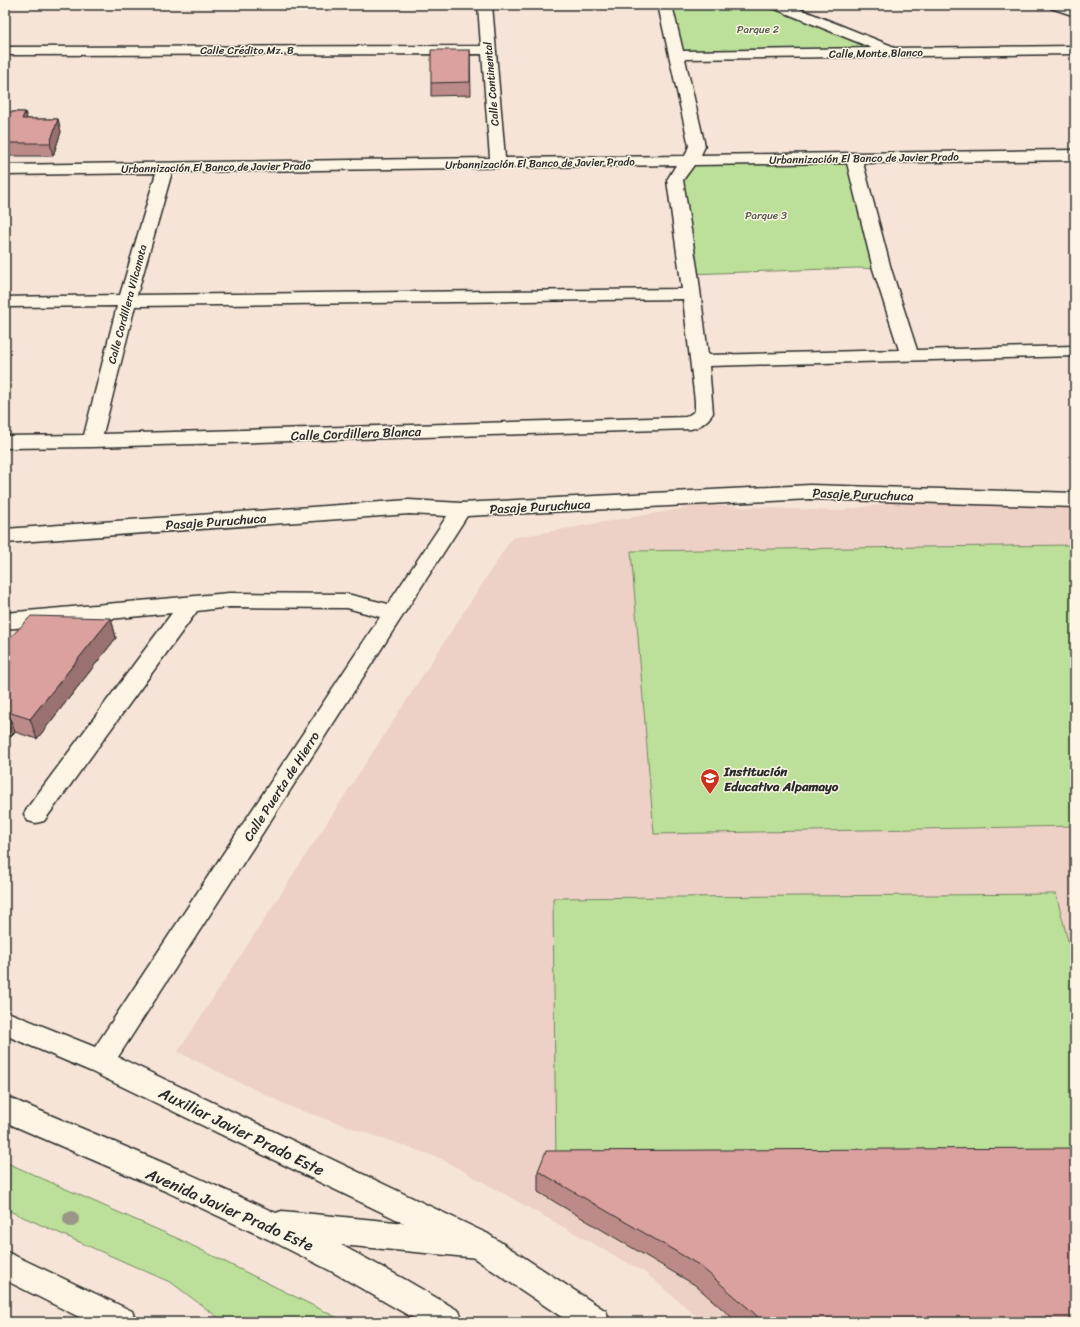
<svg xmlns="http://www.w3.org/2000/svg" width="1080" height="1327" font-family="Sriracha,sans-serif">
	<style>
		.built { fill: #edd0c6 }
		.green { fill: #bce09a; stroke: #748662 }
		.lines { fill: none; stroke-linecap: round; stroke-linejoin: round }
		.minor-casing { stroke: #2b2b2b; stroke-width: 3 }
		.major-casing { stroke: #2b2b2b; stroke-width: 3 }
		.minor { fill: #fcf5e5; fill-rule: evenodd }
		.major { fill: #fcf5e5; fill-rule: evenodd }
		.tree { fill: #9a9788 }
		.wall { fill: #bc8a89; stroke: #2b2b2b }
		.shaded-wall { fill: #99716f; stroke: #2b2b2b }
		.building { fill: #dba19f; stroke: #2b2b2b }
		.labels { text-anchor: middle; stroke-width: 3; stroke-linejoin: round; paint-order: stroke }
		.far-park-label { font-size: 11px; fill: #4f5847; stroke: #fcf5e5 }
		.far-street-label { font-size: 11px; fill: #2b2b2b; stroke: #fcf5e5 }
		.street-label { font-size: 13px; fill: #2b2b2b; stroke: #fcf5e5 }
		.poi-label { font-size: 13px; font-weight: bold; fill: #2b2b2b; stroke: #fcf5e5; text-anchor: start }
		.near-street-label { font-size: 16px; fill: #2b2b2b; stroke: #fcf5e5 }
	</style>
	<rect width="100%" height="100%" fill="#f5e4d7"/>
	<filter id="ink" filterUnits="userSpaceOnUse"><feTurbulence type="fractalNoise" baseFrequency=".025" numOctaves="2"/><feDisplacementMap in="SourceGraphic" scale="8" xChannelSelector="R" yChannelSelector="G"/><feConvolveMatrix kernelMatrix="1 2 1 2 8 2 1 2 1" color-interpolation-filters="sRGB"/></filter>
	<g filter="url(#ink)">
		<polygon class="built" points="969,492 1075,505 1075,1322 703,1322 646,1273 440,1158 291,1107 178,1052 512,538 704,505 835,511"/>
		<g class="green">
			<polygon points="665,5 778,5 896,53 679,54"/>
			<polygon points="854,159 882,269 857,268 689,274 677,175 689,161"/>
			<polygon points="1075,545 1075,826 654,834 631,551"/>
			<polygon points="1056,894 1075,968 1075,1158 556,1164 553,898"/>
			<polygon points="5,1162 181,1240 346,1322 224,1322 172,1283 5,1209"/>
		</g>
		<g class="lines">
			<g class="minor-casing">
				<g id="minor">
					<path d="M 478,5 L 492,5 L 505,158 L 685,156 L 689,146 L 658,5 L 672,5 L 683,51 L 872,48 L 773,8 L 771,5 L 790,5 L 892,46 L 893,48 L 1075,46 L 1075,54 L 685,59 L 705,146 L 701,155 L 1075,150 L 1075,160 L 863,163 L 891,269 L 917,350 L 1075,346 L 1075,356 L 709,366 L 713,413 C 708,421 700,427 691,429 L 92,447 L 5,448 L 5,436 L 84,435 L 117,306 L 5,307 L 5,297 L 120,295 L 156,173 L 5,175 L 5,165 L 490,158 L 482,54 L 5,55 L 5,47 L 481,46 ZM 847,163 L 873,269 L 899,350 L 708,355 L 698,274 L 683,180 L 694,165 ZM 676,165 L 667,180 L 682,289 L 137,295 L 172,172 ZM 683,299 L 695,401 L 695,411 L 686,417 L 103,434 L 135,306 Z"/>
					<polygon points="1049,5 1069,5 1075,7 1075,16 1051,8"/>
					<polygon points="810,485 1075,493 1075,507 810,499 467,516 118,1057 488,1234 606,1311 610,1322 569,1322 468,1254 90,1071 5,1035 5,1011 95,1047 380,617 347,608 229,607 197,611 44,821 36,823 28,821 24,814 28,807 172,613 5,629 5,613 229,593 347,594 388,604 447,516 409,514 5,543 5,529 409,500 461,503"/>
				</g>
			</g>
			<g class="major-casing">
				<g id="major">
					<polygon points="5,1096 185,1172 276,1213 282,1211 478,1230 488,1234 493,1244 488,1254 478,1258 341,1245 406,1280 459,1311 463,1322 420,1322 331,1271 276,1243 165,1191 5,1122"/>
					<polygon points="5,1251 132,1311 136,1322 89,1322 5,1280"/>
				</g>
			</g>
			<use href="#minor" class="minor"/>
			<use href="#major" class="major"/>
		</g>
		<circle class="tree" cx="71" cy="1219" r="8"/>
		<g class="wall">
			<polygon points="470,50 471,95 431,96 431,83"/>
			<polygon points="5,112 25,112 27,119 58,119 61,132 53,156 5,156"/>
			<polygon points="111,618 116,638 37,739 15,732 5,742 5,643"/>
			<polygon points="538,1171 1075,1322 737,1322 695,1285 538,1192"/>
		</g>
		<g class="shaded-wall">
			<polygon points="25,112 29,125 22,119"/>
			<polygon points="58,119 61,132 53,156 50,143"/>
			<polygon points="111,618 116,638 37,739 30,719"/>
			<polygon points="8,712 15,732 5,742 5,716"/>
		</g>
		<g class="building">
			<polygon points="431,50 470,50 470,82 431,83"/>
			<polygon points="5,112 25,112 22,119 58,119 50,143 5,143"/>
			<polygon points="31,616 111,618 30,719 8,712 5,716 5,643"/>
			<polygon points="1075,1148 1075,1322 764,1322 699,1265 538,1171 546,1151"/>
		</g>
	</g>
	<defs>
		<g id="school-pin" transform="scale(1)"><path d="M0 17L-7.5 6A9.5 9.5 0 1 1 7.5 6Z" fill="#c8321e" stroke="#fcf5e5"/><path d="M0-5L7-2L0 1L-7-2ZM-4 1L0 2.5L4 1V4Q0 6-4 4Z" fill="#fff"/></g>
	</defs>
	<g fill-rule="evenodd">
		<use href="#school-pin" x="710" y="778"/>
	</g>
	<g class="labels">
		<g class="far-park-label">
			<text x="758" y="33">Parque 2</text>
			<text x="766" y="219">Parque 3</text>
		</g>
		<g class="far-street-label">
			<text x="247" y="54">Calle Crédito Mz. B</text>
			<text transform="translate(876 53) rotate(-1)" y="4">Calle Monte Blanco</text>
			<text transform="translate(491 84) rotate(-95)" y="4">Calle Continental</text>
			<text transform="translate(864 158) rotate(-1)" y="4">Urbannización El Banco de Javier Prado</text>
			<text transform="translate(540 163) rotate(-1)" y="4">Urbannización El Banco de Javier Prado</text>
			<text transform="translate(216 167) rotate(-1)" y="4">Urbannización El Banco de Javier Prado</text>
			<text transform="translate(127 304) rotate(-75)" y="4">Calle Cordillera Vilcanota</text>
		</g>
		<g class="street-label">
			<text transform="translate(356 433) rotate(-2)" y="5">Calle Cordillera Blanca</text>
			<text transform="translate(863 494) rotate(2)" y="5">Pasaje Puruchuca</text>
			<text transform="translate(540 506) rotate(-3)" y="5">Pasaje Puruchuca</text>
			<text transform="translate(216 521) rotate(-4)" y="5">Pasaje Puruchuca</text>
			<text transform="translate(281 786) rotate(-57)" y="5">Calle Puerta de Hierro</text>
		</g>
		<g class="poi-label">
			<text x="724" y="776">Institución<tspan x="724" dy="15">Educativa Alpamayo</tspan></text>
		</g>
		<g class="near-street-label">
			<text transform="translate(242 1131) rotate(26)" y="6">Auxiliar Javier Prado Este</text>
			<text transform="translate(230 1209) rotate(24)" y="6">Avenida Javier Prado Este</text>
		</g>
	</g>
	<rect width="1080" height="1327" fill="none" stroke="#fcf5e5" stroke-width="20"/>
	<rect x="10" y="10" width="1060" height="1307" fill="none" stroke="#2b2b2b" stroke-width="1.5" filter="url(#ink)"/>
</svg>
